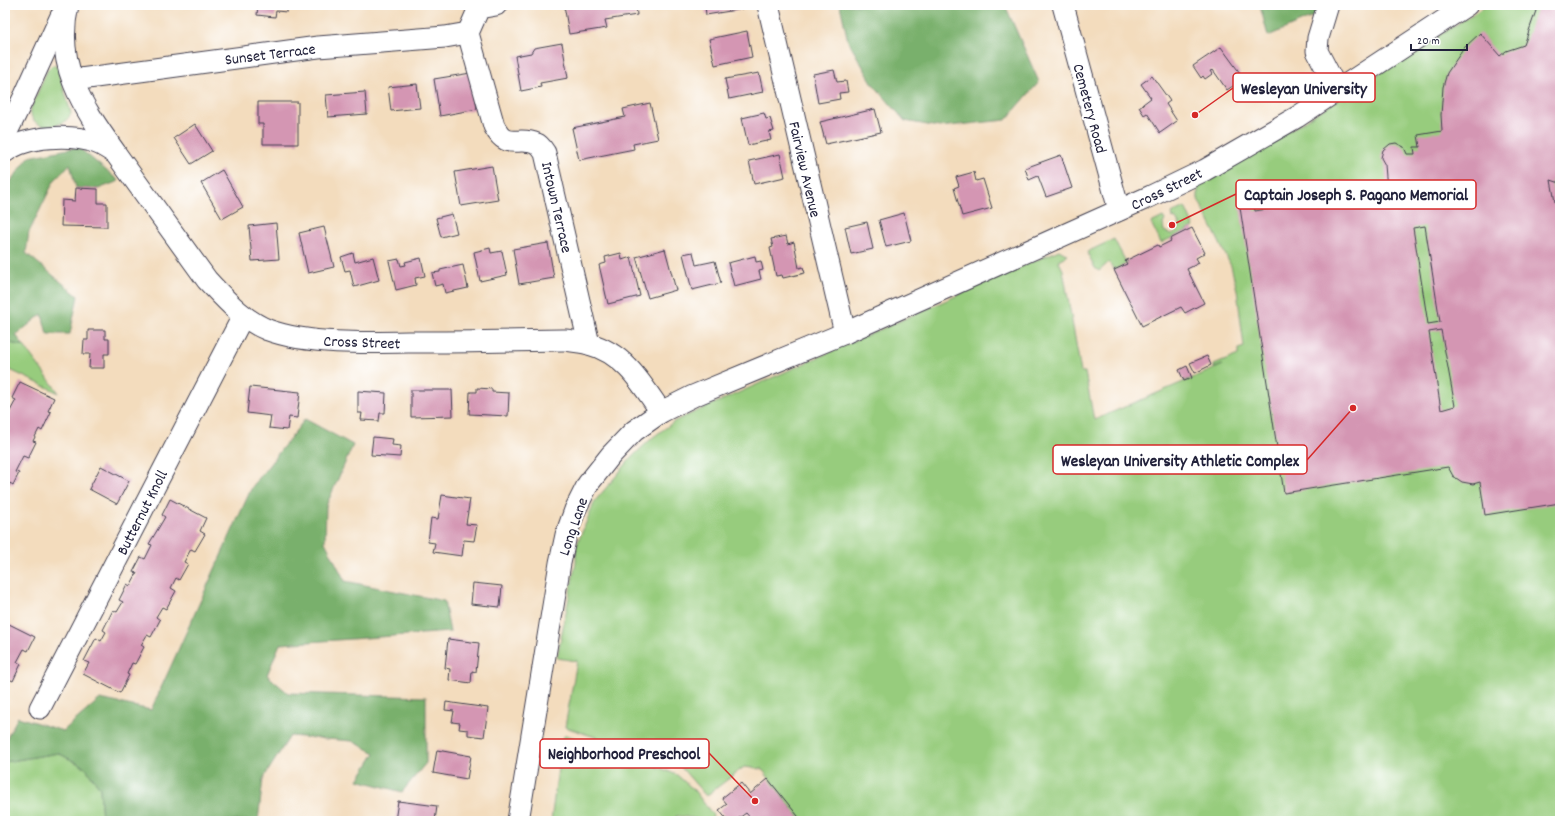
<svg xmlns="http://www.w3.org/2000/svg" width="1565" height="826" font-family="Dekko,sans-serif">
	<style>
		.green { fill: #97cc7d; stroke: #5c775c }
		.forest { fill: #79b06c; stroke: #4e6954 }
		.building { fill: #d496b3; fill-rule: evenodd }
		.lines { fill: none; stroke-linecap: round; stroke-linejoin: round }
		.minor-casing { stroke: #413e4e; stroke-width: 23 }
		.minor { stroke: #fff; stroke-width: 21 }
		.labels { text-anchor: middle; stroke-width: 4; stroke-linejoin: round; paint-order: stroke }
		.street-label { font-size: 16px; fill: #22223b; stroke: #fff }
		.leader { fill: none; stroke: #d62828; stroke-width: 1.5 }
		.callout-dot { fill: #d62828; stroke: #fff; stroke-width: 1.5 }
		.callout { fill: #fff; stroke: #d62828; stroke-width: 1.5 }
		.callout-label { font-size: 17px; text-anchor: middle; font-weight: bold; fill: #22223b }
	</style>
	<rect width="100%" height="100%" fill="#fff"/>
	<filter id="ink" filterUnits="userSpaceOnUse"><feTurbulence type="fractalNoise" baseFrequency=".025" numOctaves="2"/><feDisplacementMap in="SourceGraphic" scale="8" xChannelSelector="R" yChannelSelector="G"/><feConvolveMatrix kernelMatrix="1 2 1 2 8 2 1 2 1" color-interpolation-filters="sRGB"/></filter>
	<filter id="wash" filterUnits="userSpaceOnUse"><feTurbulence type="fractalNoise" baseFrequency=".012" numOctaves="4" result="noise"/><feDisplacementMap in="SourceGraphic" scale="16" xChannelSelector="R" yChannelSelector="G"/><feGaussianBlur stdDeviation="0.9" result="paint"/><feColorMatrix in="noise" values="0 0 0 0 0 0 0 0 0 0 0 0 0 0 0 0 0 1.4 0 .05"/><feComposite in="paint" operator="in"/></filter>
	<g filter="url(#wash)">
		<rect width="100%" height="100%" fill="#f3dcbd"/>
		<g class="green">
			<polygon points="1487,5 1560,5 1560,821 802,821 762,769 744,767 706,796 679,765 565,727 577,661 557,658 576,562 576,547 595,501 633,456 652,438 675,421 1059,250 1068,255 1058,260 1063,270 1081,372 1085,372 1094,420 1223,365 1214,368 1214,365 1238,355 1238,349 1244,347 1237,290 1231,266 1198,199 1198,186 1262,148"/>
			<path d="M 52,65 L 56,66 L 58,69 L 71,113 C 67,129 27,133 31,108 L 48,69 Z"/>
			<polygon points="1185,207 1194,227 1161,243 1151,223 1163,217 1165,220 1163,224 1164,231 1171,234 1177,232 1179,224 1176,219 1172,217 1171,213"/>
			<polygon points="1114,239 1127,264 1114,270 1109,262 1099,271 1095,268 1087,252"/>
			<polygon points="5,342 24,346 59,393 8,369 5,375"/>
			<path d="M 566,735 L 646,762 L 677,775 L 694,790 L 713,815 L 712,819 C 708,822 684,816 676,816 L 677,821 L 551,821 L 562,738 Z"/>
			<polygon points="58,753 85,767 100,788 102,821 5,821 5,762"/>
		</g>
		<g class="forest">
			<polygon points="840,5 1005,5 1039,82 1006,120 939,127 905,121 873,84 848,41"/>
			<polygon points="1258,5 1317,5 1315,16 1268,36 1260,6"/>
			<polygon points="78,147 119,181 98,189 76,188 70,164 54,181 29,232 26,253 78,296 70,334 47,334 42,314 16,335 24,346 5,342 5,189 29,157"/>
			<polygon points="305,419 353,445 326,506 325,542 345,581 444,601 450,632 280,644 267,675 288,693 426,697 426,763 402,792 358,780 375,753 352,741 290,736 263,779 258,821 102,821 100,788 85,767 58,753 5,762 5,741 18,717 63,731 100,699 151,710 252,487"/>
		</g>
		<g id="blocks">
			<g class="building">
				<polygon points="258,5 288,5 287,12 276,11 275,17 257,15"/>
				<polygon points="564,5 636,5 637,15 605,20 607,28 569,34"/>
				<polygon points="705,5 742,5 742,9 706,15"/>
				<path d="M 1538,5 L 1560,5 L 1560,183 L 1551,180 L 1555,202 L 1560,200 L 1560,503 L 1485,515 L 1480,482 L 1473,484 L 1462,482 L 1453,476 L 1448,467 L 1284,493 L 1239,201 L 1253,199 L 1255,211 L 1387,189 L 1385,165 L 1381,158 L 1383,150 L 1390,144 L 1396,143 L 1404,147 L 1407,154 L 1415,154 L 1414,147 L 1420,147 L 1418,135 L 1442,131 L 1441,115 L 1443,87 L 1447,73 L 1464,48 L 1480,33 L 1500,56 L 1506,51 L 1524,45 ZM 1425,226 L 1440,322 L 1428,324 L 1413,228 ZM 1441,330 L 1455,406 L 1441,410 L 1429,332 Z"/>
				<polygon points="747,31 752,57 715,65 709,39"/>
				<polygon points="562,43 568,78 540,83 541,87 521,91 515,56 531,53 534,48"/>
				<polygon points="1221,47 1240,73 1238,75 1242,80 1227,90 1213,70 1210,71 1212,74 1205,79 1203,76 1201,78 1193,66"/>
				<polygon points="834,70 837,82 846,81 848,92 839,93 840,99 818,103 813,74"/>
				<polygon points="471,73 477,109 440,116 434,79"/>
				<polygon points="759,73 763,92 729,99 725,79"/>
				<polygon points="1152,76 1170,101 1166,104 1177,121 1160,133 1147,113 1144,115 1139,107 1151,98 1141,84"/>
				<polygon points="417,84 420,108 391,111 388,87"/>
				<polygon points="365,92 367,114 328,117 326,95"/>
				<polygon points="258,102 298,102 298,144 263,144 263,124 258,124"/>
				<polygon points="650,103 658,139 633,144 634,149 579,160 572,128 625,117 623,109"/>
				<polygon points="875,109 881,132 826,144 820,122"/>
				<polygon points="764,113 766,119 770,118 774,131 769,132 771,140 748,145 742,118"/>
				<polygon points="195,124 212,151 191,164 174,138"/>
				<polygon points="780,154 785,177 754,184 749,161"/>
				<polygon points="1061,155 1072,188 1046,197 1038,176 1029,180 1025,168"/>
				<polygon points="492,166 498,200 461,206 455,172"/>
				<polygon points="222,170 243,207 222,219 201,183"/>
				<polygon points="974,172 976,181 983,179 992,208 962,216 954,188 959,186 956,177"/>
				<polygon points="76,188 98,189 98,203 107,203 107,227 61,226 62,200 75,201"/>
				<polygon points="904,213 911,241 886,247 879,220"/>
				<polygon points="452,214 457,233 441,237 436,218"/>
				<polygon points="867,222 873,249 851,254 845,227"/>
				<polygon points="276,223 279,259 252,261 249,226"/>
				<polygon points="324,227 334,267 308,273 299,233"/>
				<polygon points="1192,228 1205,253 1196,258 1199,263 1187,269 1204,303 1185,313 1181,307 1142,326 1114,270 1127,264 1125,261 1158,245 1159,247 1171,241 1170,239"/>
				<polygon points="786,236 788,244 794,242 799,268 803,267 805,273 783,278 782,275 776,276 770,248 773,247 771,239"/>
				<polygon points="548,243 554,278 519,284 513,249"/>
				<polygon points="490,248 491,253 502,251 507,275 480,281 474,252"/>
				<polygon points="665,249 676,290 648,298 636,257"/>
				<polygon points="693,252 696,265 715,261 721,283 692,290 683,254"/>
				<polygon points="353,253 355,262 373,257 379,280 354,287 350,270 345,271 341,257"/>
				<polygon points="621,253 622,260 631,257 640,296 608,304 599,265 606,263 605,257"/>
				<polygon points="755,256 756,262 761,261 763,270 759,271 761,279 734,286 728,263"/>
				<polygon points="421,258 425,276 415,278 416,285 396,290 389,261 399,259 401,266 406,265 405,262"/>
				<polygon points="463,265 468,288 445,293 443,284 435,286 432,273 440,272 440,270"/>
				<polygon points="88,330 105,330 105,339 109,339 109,354 104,354 104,368 89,368 90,354 83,354 84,340 88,340"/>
				<polygon points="1207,356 1211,365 1195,373 1190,363"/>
				<polygon points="1187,366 1192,378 1184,381 1179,370"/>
				<polygon points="20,382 54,398 48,411 51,412 42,431 39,429 33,441 36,442 28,458 23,456 15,472 19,473 13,485 10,483 5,494 5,412 9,413 16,400 12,398"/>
				<polygon points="250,387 300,392 297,418 289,417 287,430 269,428 271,416 247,413"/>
				<polygon points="477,388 492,389 492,392 509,393 508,416 469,414 470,392 477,392"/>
				<polygon points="411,390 452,390 453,416 411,417"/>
				<polygon points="358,391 386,393 385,413 380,413 379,421 361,420 362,413 358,413"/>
				<polygon points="373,437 393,439 392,445 401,446 400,457 371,455"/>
				<polygon points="101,466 129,481 117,504 89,489"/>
				<polygon points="442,495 470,499 466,524 477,525 474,541 464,540 462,556 433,552 435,543 428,542 431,518 438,519"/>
				<polygon points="170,499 206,518 200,531 205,534 195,551 191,549 184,562 188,564 179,580 176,578 171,588 176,591 166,609 162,607 156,617 160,620 151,637 147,635 141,645 144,647 135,664 132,663 127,674 129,675 120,693 83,674 89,663 84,661 96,638 101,641 106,632 103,630 113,610 117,612 123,602 119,600 127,584 130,586 137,573 133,572 141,557 145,559 152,545 149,544 165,517 162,515"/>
				<polygon points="473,583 502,586 500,607 471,604"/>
				<polygon points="5,622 35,637 28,651 24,649 17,662 21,664 13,681 9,679 5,688"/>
				<polygon points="448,639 479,643 476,672 472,671 471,683 449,680 450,669 445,668"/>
				<polygon points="446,702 488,708 484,737 468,735 468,730 459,729 460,723 452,722 454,711 445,710"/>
				<polygon points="437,750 471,756 467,779 433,773"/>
				<polygon points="768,779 802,821 753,821 746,813 735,821 728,821 719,810 727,804 722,798 741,783 750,794"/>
				<polygon points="398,801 437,806 435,821 395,821"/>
			</g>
		</g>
	</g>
	<g filter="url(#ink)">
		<use href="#blocks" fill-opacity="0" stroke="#413e4e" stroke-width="1"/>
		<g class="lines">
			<g class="minor-casing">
				<g id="minor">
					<path d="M 68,5 C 54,64 82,106 115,152"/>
					<path d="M 496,5 L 479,8 L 468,33 L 494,126 C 508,152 517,135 537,144 C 540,145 543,150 545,153 L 589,344"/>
					<polyline points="768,5 845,333"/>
					<polyline points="1063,5 1119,210"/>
					<polyline points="1328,5 1318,38 1317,51 1338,91"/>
					<polyline points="73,80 318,47 445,37 468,33"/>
					<polyline points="5,136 25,95 61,16"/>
					<path d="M 5,152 C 27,135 72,134 97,143 C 104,146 110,150 116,154 L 207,280 C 225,299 243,320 268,330 C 309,345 369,343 413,342 C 464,342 514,341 565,340 C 573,341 582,342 589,344 C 624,353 642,384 661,412"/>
					<polyline points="40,708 243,316"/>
					<polyline points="518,821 560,563 566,535 575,510 588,484 611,455 634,431 661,412 693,396 845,333 1151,196 1205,170 1297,117 1467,5"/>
				</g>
			</g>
			<use href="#minor" class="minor"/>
		</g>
	</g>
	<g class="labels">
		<g class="street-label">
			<text transform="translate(270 53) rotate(-7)" y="6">Sunset Terrace</text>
			<text transform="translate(1091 108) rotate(75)" y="6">Cemetery Road</text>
			<text transform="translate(806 169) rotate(77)" y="6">Fairview Avenue</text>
			<text transform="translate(1166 188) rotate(-26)" y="6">Cross Street</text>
			<text transform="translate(558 207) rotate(77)" y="6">Intown Terrace</text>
			<text transform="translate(362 341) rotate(2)" y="6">Cross Street</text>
			<text transform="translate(141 512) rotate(-63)" y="6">Butternut Knoll</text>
			<text transform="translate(572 526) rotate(-71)" y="6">Long Lane</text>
		</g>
	</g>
	<path class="leader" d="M1195 115L1233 88M1172 225L1236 194M1353 408L1307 460M755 801L709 753"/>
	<g class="callout-dot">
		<circle cx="1195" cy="115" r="4"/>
		<circle cx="1172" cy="225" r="4"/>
		<circle cx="1353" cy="408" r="4"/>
		<circle cx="755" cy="801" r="4"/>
	</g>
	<g class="callout">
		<rect x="1233" y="73" width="142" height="29" rx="4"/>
		<rect x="1236" y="180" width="240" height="29" rx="4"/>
		<rect x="1053" y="445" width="254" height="29" rx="4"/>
		<rect x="540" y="739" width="169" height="29" rx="4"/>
	</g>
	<g class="callout-label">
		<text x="1304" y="94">Wesleyan University</text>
		<text x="1356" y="200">Captain Joseph S. Pagano Memorial</text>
		<text x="1180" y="466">Wesleyan University Athletic Complex</text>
		<text x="624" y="759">Neighborhood Preschool</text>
	</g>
	<rect width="1565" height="826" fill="none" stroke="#fff" stroke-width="20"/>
	<path d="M1411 44v6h56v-6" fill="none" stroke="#22223b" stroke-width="2"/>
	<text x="1417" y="44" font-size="12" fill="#22223b" stroke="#ffffff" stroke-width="3" paint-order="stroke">20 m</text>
</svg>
